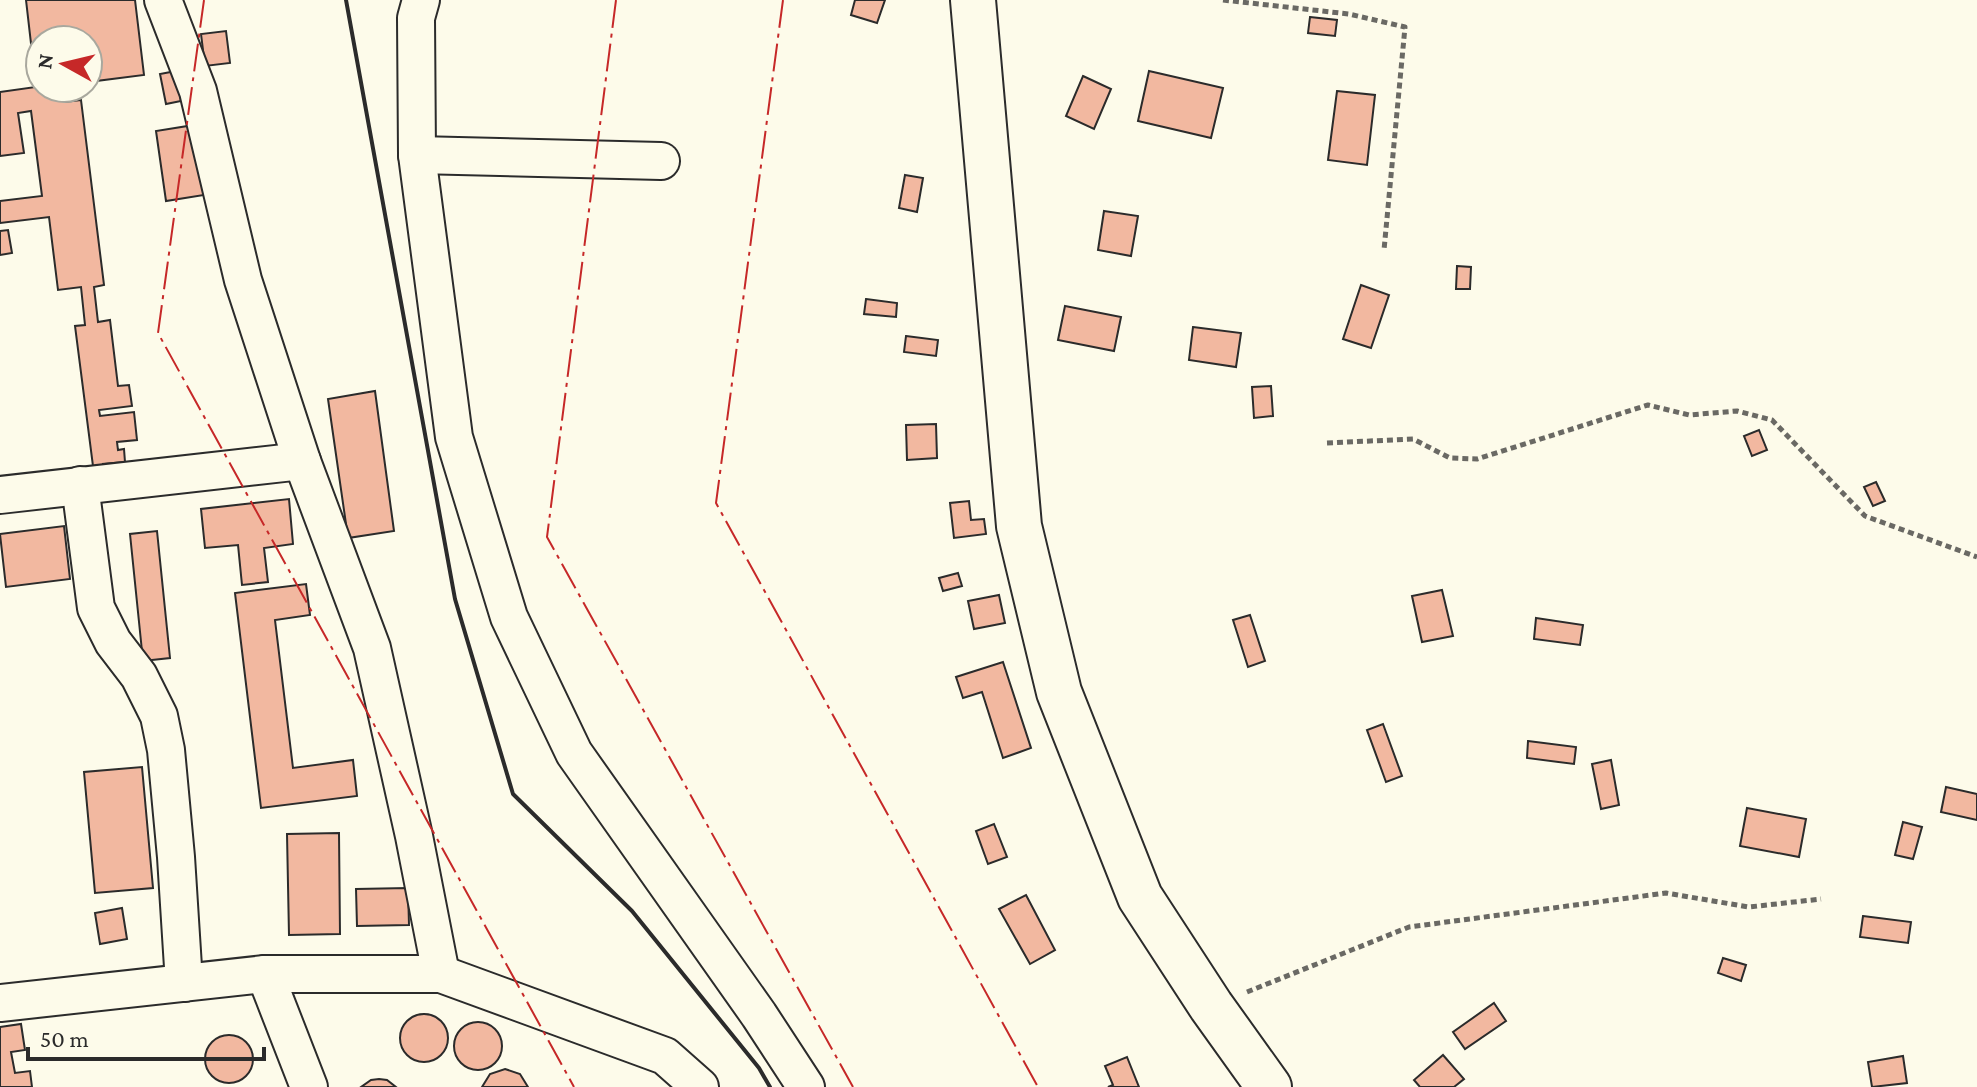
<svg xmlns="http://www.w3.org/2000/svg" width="1977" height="1087" font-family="'Crimson Pro',serif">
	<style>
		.building { fill: #f2b8a0; stroke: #2b2b2b; stroke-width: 2 }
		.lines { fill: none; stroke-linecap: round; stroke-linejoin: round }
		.minor-casing { stroke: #2b2b2b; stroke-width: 40 }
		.major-casing { stroke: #2b2b2b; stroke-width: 48 }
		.path { stroke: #6a6964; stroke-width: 5; stroke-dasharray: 6 4; stroke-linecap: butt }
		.minor { stroke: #fdfbea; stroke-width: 36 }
		.major { stroke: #fdfbea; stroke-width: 44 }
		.wall { stroke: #2b2b2b; stroke-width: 4 }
		.power { stroke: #c62828; stroke-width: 2; stroke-dasharray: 28 6 4 6; stroke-linecap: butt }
	</style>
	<rect width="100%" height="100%" fill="#fdfbea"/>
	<g class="building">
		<polygon points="26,0 135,0 144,75 88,82 88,40 40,40 40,88 64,88 65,102 81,100 104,285 94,287 98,322 110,320 118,386 129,385 132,406 99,410 100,416 134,412 137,440 117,442 118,450 124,449 125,462 103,464 104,473 94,474 75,326 85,325 81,287 58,290 49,217 0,223 0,201 42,196 31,111 18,113 24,153 0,156 0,92 36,87"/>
		<polygon points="855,0 885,0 877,23 851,15"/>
		<polygon points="1310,17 1337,20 1335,36 1308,33"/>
		<polygon points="226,31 230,63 205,66 201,34"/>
		<polygon points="176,71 181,101 166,104 160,74"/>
		<polygon points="1149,71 1223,88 1211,138 1138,121"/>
		<polygon points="1083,76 1111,89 1094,129 1066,116"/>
		<polygon points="1337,91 1375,95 1367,165 1328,160"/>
		<polygon points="194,125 204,195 166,201 156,131"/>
		<polygon points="905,175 923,178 917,212 899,208"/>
		<polygon points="1104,211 1138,216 1131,256 1098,250"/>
		<polygon points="8,230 12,253 0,255 0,231"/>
		<polygon points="1457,266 1471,267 1470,289 1456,289"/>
		<polygon points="1361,285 1389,295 1371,348 1343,339"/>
		<polygon points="866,299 897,303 896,317 864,314"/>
		<polygon points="1065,306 1121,317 1114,351 1058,340"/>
		<polygon points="1193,327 1241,333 1236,367 1189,360"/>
		<polygon points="906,336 938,340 936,356 904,352"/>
		<polygon points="1271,386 1273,416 1254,418 1252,387"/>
		<polygon points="375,391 394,531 348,538 328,399"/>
		<polygon points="936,424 937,458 907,460 906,425"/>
		<polygon points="1759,430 1767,450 1752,456 1744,436"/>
		<polygon points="1876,482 1885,501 1873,506 1864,487"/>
		<polygon points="289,499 293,544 264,548 268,582 242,585 238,545 205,548 201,509"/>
		<polygon points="969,501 971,520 984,519 986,534 954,538 950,503"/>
		<polygon points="64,526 70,579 6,587 0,534"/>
		<polygon points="157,531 170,658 143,661 130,534"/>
		<polygon points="958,573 962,586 943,591 939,578"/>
		<polygon points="306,584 310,615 275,620 293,768 353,760 357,796 261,808 235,593"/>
		<polygon points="1442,590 1453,636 1422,642 1412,596"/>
		<polygon points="999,595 1005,623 974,629 968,601"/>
		<polygon points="1250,615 1265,661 1248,667 1233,620"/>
		<polygon points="1536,618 1583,625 1580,645 1534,639"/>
		<polygon points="1003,662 1031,748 1003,758 982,692 963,698 956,677"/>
		<polygon points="1383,724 1402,776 1386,782 1367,730"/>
		<polygon points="1528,741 1576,747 1574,764 1527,758"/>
		<polygon points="1611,760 1619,805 1601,809 1592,764"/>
		<polygon points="142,767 153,888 95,893 84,772"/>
		<polygon points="1946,787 1977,794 1977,820 1941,812"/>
		<polygon points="1747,808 1806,819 1799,857 1740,846"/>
		<polygon points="1903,822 1922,827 1913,859 1895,855"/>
		<polygon points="994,824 1007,857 988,864 976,831"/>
		<polygon points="339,833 340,934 289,935 287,834"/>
		<polygon points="408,888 409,925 357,926 356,889"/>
		<polygon points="1026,895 1055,950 1030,964 999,909"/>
		<polygon points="122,908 127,939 100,944 95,913"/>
		<polygon points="1863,916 1911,922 1908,943 1860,937"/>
		<polygon points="1723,958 1746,965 1741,981 1718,973"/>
		<polygon points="1494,1003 1506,1021 1465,1049 1453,1032"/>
		<circle cx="424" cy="1038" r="24"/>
		<circle cx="478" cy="1046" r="24"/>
		<polygon points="21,1024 25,1050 11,1052 15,1073 30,1071 32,1087 0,1087 0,1027"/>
		<circle cx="229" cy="1059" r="24"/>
		<polygon points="1443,1055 1464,1079 1454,1087 1420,1087 1414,1080"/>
		<polygon points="1903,1056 1907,1083 1872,1087 1868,1062"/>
		<polygon points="1127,1057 1139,1087 1108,1087 1113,1085 1105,1066"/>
		<polygon points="505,1069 520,1074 528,1087 482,1087 490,1074"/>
		<polygon points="379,1079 387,1080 396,1087 361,1087 371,1080"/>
	</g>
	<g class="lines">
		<g class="minor-casing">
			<g id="minor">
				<polyline points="163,0 198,91 243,280 302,461 372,648 414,836 441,974"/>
				<polyline points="421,0 416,18 417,155 454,437 509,617 574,753 759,1015 806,1087"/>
				<polyline points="417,155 661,161"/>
				<polyline points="80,485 96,608 113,642 139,676 159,716 166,750 176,857 184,983"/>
				<polyline points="0,495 302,461"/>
				<polyline points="265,974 309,1087"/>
				<polyline points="0,1003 265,974 441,974 665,1056 700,1087"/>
			</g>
		</g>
		<g class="major-casing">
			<polyline id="major" points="973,0 1019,526 1059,692 1140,897 1211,1006 1269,1087"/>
		</g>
		<g class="path">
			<polyline points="1223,0 1349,14 1405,27 1384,250"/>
			<polyline points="1327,443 1413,439 1450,458 1477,459 1648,405 1689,415 1737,411 1772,420 1865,516 1977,557"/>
			<polyline points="1247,992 1409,927 1666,893 1749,907 1821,899"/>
		</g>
		<use href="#minor" class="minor"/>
		<use href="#major" class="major"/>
		<polyline class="wall" points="346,0 455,599 513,794 632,911 759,1068 770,1087"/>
		<g class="power">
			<polyline points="204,0 158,333 574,1087"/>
			<polyline points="616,0 547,537 853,1087"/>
			<polyline points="783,0 716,503 1038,1087"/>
		</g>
	</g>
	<g transform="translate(64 64) rotate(278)"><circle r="38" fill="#fdfbea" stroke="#a9a89e" stroke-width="2"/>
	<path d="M0-6L14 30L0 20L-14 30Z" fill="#c62828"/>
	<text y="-12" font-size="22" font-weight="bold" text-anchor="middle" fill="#2b2b2b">N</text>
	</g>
	<path d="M28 1047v12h236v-12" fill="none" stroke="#2b2b2b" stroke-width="4"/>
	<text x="40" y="1047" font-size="24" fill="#2b2b2b" stroke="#fdfbea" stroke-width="6" paint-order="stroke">50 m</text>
</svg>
